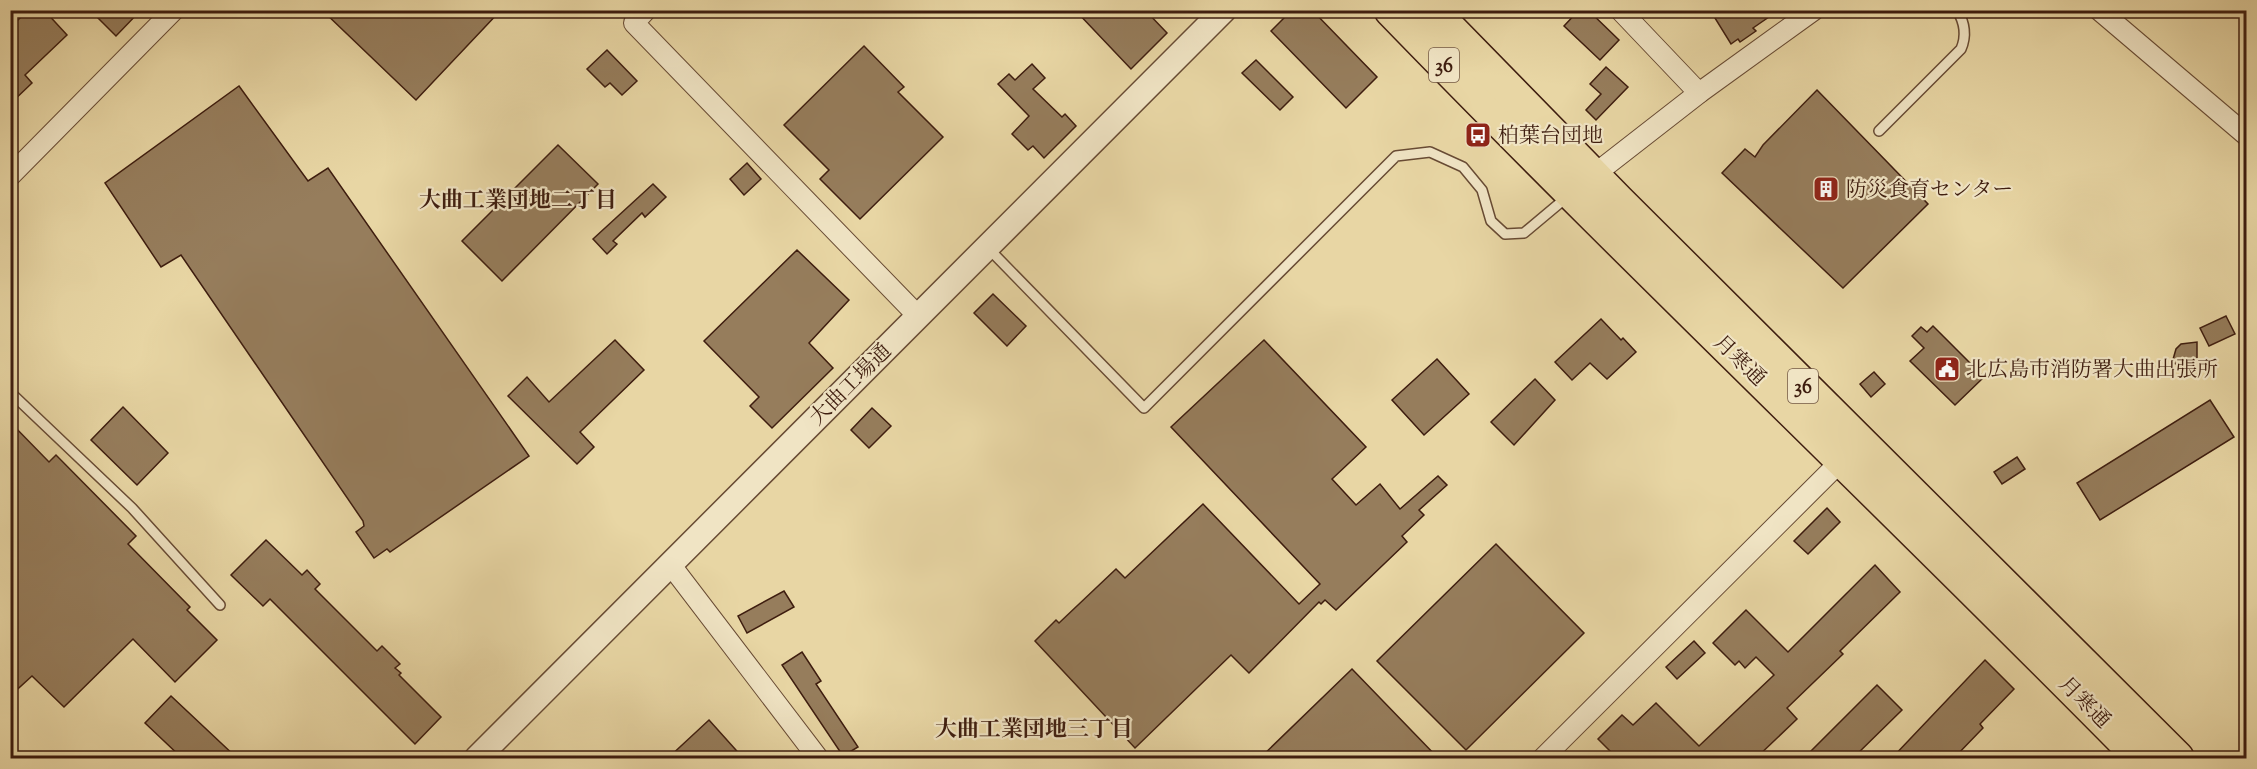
<svg xmlns="http://www.w3.org/2000/svg" width="2257" height="769" font-family="'Sorts Mill Goudy','Noto Serif JP',serif">
	<style>
		.building { fill: #967d5c; stroke: #3e1d0f; stroke-width: 1.5 }
		.lines { fill: none; stroke-linecap: round; stroke-linejoin: round }
		.service-casing { stroke: #684b34; stroke-width: 12 }
		.minor-casing { stroke: #684b34; stroke-width: 22 }
		.tertiary-casing { stroke: #684b34; stroke-width: 27 }
		.trunk-casing { stroke: #3e1d0f; stroke-width: 36 }
		.service { stroke: #f0e4c4; stroke-width: 9 }
		.minor { stroke: #f0e4c4; stroke-width: 20 }
		.tertiary { stroke: #f0e4c4; stroke-width: 24 }
		.trunk { stroke: #e8d6a4; stroke-width: 33 }
		.labels { text-anchor: middle; stroke-width: 4.5; stroke-linejoin: round; paint-order: stroke }
		.shield { fill: #f0e4c4; stroke: #735945; stroke-width: 1.5 }
		.shield-label { font-size: 20px; font-weight: bold; fill: #3e1d0f }
		.poi-label { font-size: 21px; fill: #3e1d0f; stroke: #f0e4c4; text-anchor: start }
		.street-label { font-size: 21px; fill: #3e1d0f; stroke: #f0e4c4 }
		.neighbourhood-label { font-size: 22px; font-weight: bold; fill: #3e1d0f; stroke: #f0e4c4 }
	</style>
	<rect width="100%" height="100%" fill="#e8d6a4"/>
	<filter id="stains"><feTurbulence type="fractalNoise" baseFrequency=".00333" numOctaves="4"/><feColorMatrix values="0 0 0 0 .2 0 0 0 0 .09 0 0 0 0 .02 0 0 0 .5 -.17"/></filter>
	<radialGradient id="worn" r=".72"><stop offset=".6" stop-color="#630" stop-opacity="0"/><stop offset="1" stop-color="#630" stop-opacity=".3"/></radialGradient>
	<g class="building">
		<polygon points="28,10 44,10 67,35 25,75 32,83 10,104 10,28"/>
		<polygon points="90,10 141,10 116,36"/>
		<polygon points="322,10 501,10 416,100"/>
		<polygon points="1075,10 1145,10 1167,33 1131,69"/>
		<polygon points="1292,10 1312,10 1377,77 1346,108 1271,31"/>
		<polygon points="1579,10 1588,10 1619,40 1600,60 1564,26"/>
		<polygon points="1710,10 1779,10 1753,28 1756,31 1740,42 1738,39 1731,44"/>
		<polygon points="864,46 904,87 898,92 943,137 860,219 820,179 829,170 784,125"/>
		<polygon points="607,50 637,81 622,95 610,83 605,87 587,69"/>
		<polygon points="1256,60 1293,97 1280,110 1242,73"/>
		<polygon points="1032,64 1045,78 1033,89 1062,117 1065,114 1076,126 1044,158 1033,146 1028,150 1012,134 1029,116 998,84 1009,74 1015,80"/>
		<polygon points="1606,67 1628,87 1596,120 1586,110 1601,94 1590,84"/>
		<polygon points="239,86 308,181 328,168 529,456 390,552 387,549 374,558 356,532 364,526 363,521 181,255 161,267 105,183"/>
		<polygon points="1817,90 1928,204 1843,288 1722,173 1745,149 1755,157 1763,145"/>
		<polygon points="558,145 598,184 502,281 462,241"/>
		<polygon points="747,163 761,179 744,195 730,179"/>
		<polygon points="653,184 666,197 645,217 642,213 613,241 617,244 607,254 593,239"/>
		<polygon points="797,250 849,300 809,343 833,368 772,428 750,406 759,397 704,341"/>
		<polygon points="993,294 1026,326 1007,346 974,313"/>
		<polygon points="2226,316 2235,334 2209,346 2200,328"/>
		<polygon points="1601,319 1621,340 1623,338 1636,352 1607,379 1590,363 1572,380 1555,362"/>
		<polygon points="1933,326 1984,377 1955,405 1910,361 1924,348 1912,336 1921,327 1927,332"/>
		<polygon points="615,340 644,370 580,432 594,447 577,464 508,396 527,377 549,402"/>
		<polygon points="1264,340 1366,447 1332,479 1356,505 1380,484 1400,509 1438,476 1447,485 1419,510 1424,515 1402,536 1407,542 1336,610 1325,600 1321,604 1319,602 1249,673 1231,655 1135,748 1035,641 1056,620 1059,623 1116,569 1125,578 1203,504 1299,604 1320,584 1171,427"/>
		<polygon points="2197,342 2197,359 2194,364 2188,367 2172,363 2176,349 2181,344"/>
		<polygon points="1437,359 1469,394 1424,435 1392,400"/>
		<polygon points="1874,372 1885,384 1871,397 1860,384"/>
		<polygon points="1535,379 1555,400 1514,445 1491,422"/>
		<polygon points="2210,400 2234,437 2100,520 2077,483"/>
		<polygon points="123,407 168,453 137,485 91,440"/>
		<polygon points="872,408 891,426 869,448 851,430"/>
		<polygon points="10,422 49,462 56,455 136,536 128,544 190,607 187,610 217,640 175,682 133,639 64,707 32,676 10,696"/>
		<polygon points="2017,457 2025,469 2002,484 1994,472"/>
		<polygon points="1827,508 1840,522 1808,554 1794,541"/>
		<polygon points="266,540 302,575 307,570 320,584 315,589 377,651 382,646 400,664 395,668 401,673 399,675 441,717 415,744 270,599 263,606 231,575"/>
		<polygon points="1496,544 1584,633 1466,750 1377,661"/>
		<polygon points="1875,565 1900,592 1840,651 1843,654 1787,708 1797,719 1755,759 1618,759 1598,739 1622,715 1633,725 1656,703 1699,746 1774,675 1756,657 1745,668 1739,661 1735,665 1713,643 1746,610 1788,652"/>
		<polygon points="784,591 794,607 747,633 738,616"/>
		<polygon points="1694,641 1705,653 1677,679 1666,667"/>
		<polygon points="802,652 821,681 816,684 858,747 843,756 782,665"/>
		<polygon points="1985,660 2014,689 1980,724 1983,728 1953,759 1891,759"/>
		<polygon points="1352,669 1439,759 1259,759"/>
		<polygon points="1877,685 1902,710 1852,759 1803,759"/>
		<polygon points="171,696 238,759 183,759 145,723"/>
		<polygon points="709,720 744,759 667,759"/>
	</g>
	<g class="lines">
		<g class="service-casing">
			<g id="service">
				<path d="M 1879,131 L 1961,49 C 1967,35 1965,23 1957,10"/>
				<polyline points="989,249 1144,408 1396,156 1430,152 1463,167 1482,190 1491,221 1505,234 1524,233 1567,197"/>
				<polyline points="10,392 132,508 220,605"/>
			</g>
		</g>
		<g class="minor-casing">
			<g id="minor">
				<polyline points="646,10 634,23 918,316"/>
				<polyline points="1620,10 1699,93"/>
				<polyline points="2099,10 2246,135"/>
				<polyline points="10,176 174,10"/>
				<polyline points="1586,181 1699,93 1814,10"/>
				<polyline points="670,564 818,758"/>
				<polyline points="1543,758 1849,453"/>
			</g>
		</g>
		<g class="tertiary-casing">
			<polyline id="tertiary" points="477,758 1224,10"/>
		</g>
		<g class="trunk-casing">
			<g id="trunk">
				<path d="M 1391,10 C 1637,264 1894,507 2141,758"/>
				<polyline points="1431,10 1618,201 2177,758"/>
			</g>
		</g>
		<use href="#service" class="service"/>
		<use href="#minor" class="minor"/>
		<use href="#tertiary" class="tertiary"/>
		<use href="#trunk" class="trunk"/>
	</g>
	<defs>
		<g id="bus-square" transform="scale(1.35)"><rect x="-9" y="-9" width="18" height="18" rx="4" fill="#8f2418" stroke="#f0e4c4"/><path d="M-5-6H5V4H4V6H2V4H-2V6H-4V4H-5ZM-3.5-4V0h7V-4ZM-3.5 1.2v1.5H-2V1.2ZM2 1.2v1.5H3.5V1.2Z" fill="#fff"/></g>
		<g id="building-square" transform="scale(1.35)"><rect x="-9" y="-9" width="18" height="18" rx="4" fill="#8f2418" stroke="#f0e4c4"/><path d="M-4-6H4V6H1V3H-1V6H-4ZM-2.5-4.3h1.7v1.8h-1.7ZM.8-4.3h1.7v1.8H.8ZM-2.5-1h1.7V.8h-1.7ZM.8-1h1.7V.8H.8Z" fill="#fff"/></g>
		<g id="civic-square" transform="scale(1.35)"><rect x="-9" y="-9" width="18" height="18" rx="4" fill="#8f2418" stroke="#f0e4c4"/><path d="M-.6-6.5H3V-4.5H.6V-3L4-1V1h2V6H-6V1h2V-1L-.6-3ZM-1.2 2.5V6h2.4V2.5Z" fill="#fff"/></g>
	</defs>
	<g fill-rule="evenodd">
		<use href="#bus-square" x="1478" y="135"/>
		<use href="#building-square" x="1826" y="189"/>
		<use href="#civic-square" x="1947" y="369"/>
	</g>
	<g class="labels">
		<g class="shield">
			<rect x="1429" y="48" width="30" height="34" rx="4.5"/>
			<rect x="1788" y="369" width="30" height="34" rx="4.5"/>
		</g>
		<g class="shield-label">
			<text x="1444" y="72">36</text>
			<text x="1803" y="393">36</text>
		</g>
		<g class="poi-label">
			<text x="1498" y="142">柏葉台団地</text>
			<text x="1846" y="196">防災食育センター</text>
			<text x="1966" y="376">北広島市消防署大曲出張所</text>
		</g>
		<g class="street-label">
			<text transform="translate(1740 360) rotate(44)" y="7">月寒通</text>
			<text transform="translate(850 384) rotate(-45)" y="7">大曲工場通</text>
			<text transform="translate(2085 702) rotate(45)" y="7">月寒通</text>
		</g>
		<g class="neighbourhood-label">
			<text x="518" y="207">大曲工業団地二丁目</text>
			<text x="1034" y="736">大曲工業団地三丁目</text>
		</g>
	</g>
	<rect width="2257" height="769" fill="none" stroke="#e8d6a4" stroke-width="36"/>
	<rect x="12" y="12" width="2233" height="745" fill="none" stroke="#3e1d0f" stroke-width="3"/>
	<rect x="18" y="18" width="2221" height="733" fill="none" stroke="#3e1d0f" stroke-width="1.5"/>
	<rect width="100%" height="100%" filter="url(#stains)"/>
	<rect width="100%" height="100%" fill="url(#worn)"/>
</svg>
